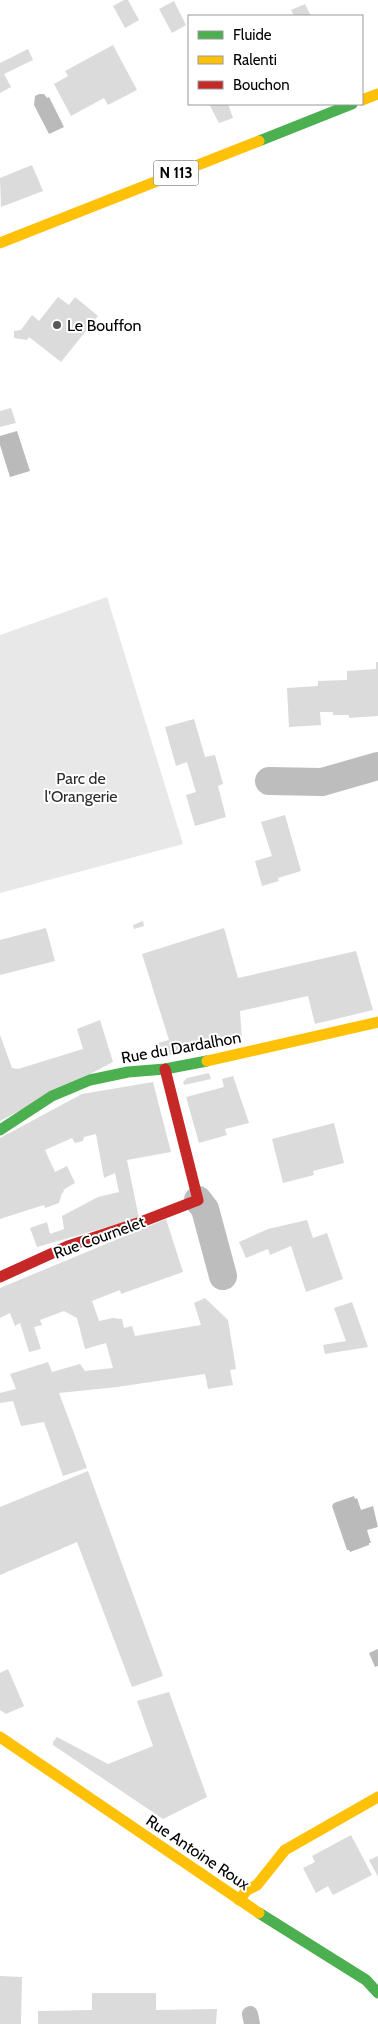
<svg xmlns="http://www.w3.org/2000/svg" width="378" height="2024" font-family="Cabin,sans-serif">
	<style>
		.green { fill: #e8e8e8 }
		.water { fill: #bababa }
		.building { fill: #dbdbdb }
		.lines { fill: none; stroke-linecap: round; stroke-linejoin: round }
		.lane { stroke: #bdbdbd; stroke-width: 16 }
		.street { stroke: #bdbdbd; stroke-width: 28 }
		.fast { stroke: #4caf50; stroke-width: 11 }
		.slow { stroke: #ffc107; stroke-width: 11 }
		.jam { stroke: #c62828; stroke-width: 11 }
		.poi-dot { fill: #595959; stroke: #fff; stroke-width: 2 }
		.labels { text-anchor: middle; stroke-width: 4; stroke-linejoin: round; paint-order: stroke }
		.shield { fill: #fff; stroke: #4c4c4c; stroke-width: 1 }
		.shield-label { font-size: 15px; font-weight: bold; fill: #000 }
		.poi-label { font-size: 16px; fill: #000; stroke: #fff; text-anchor: start }
		.park-label { font-size: 16px; fill: #2c2c2c; stroke: #fff }
		.street-label { font-size: 16px; fill: #000; stroke: #fff }
	</style>
	<rect width="100%" height="100%" fill="#fff"/>
	<polygon class="green" points="107,597 183,844 0,893 0,635"/>
	<g class="water">
		<polygon points="39,94 44,94 47,98 49,97 64,127 49,134 34,105 35,96"/>
		<polygon points="17,431 30,471 10,477 0,445 0,436"/>
		<polygon points="354,1496 355,1499 357,1498 361,1510 373,1506 378,1527 367,1530 371,1543 369,1543 369,1545 350,1552 349,1550 347,1550 332,1506 334,1503"/>
		<polygon points="378,1649 378,1666 375,1667 369,1653"/>
	</g>
	<g class="building">
		<polygon points="124,0 128,0 139,20 125,28 113,6"/>
		<polygon points="174,1 186,25 172,33 159,9"/>
		<polygon points="305,4 311,16 294,16 291,10"/>
		<polygon points="113,45 137,90 108,105 104,98 71,116 54,84 68,76 65,71"/>
		<polygon points="28,49 33,60 4,74 11,87 0,93 0,63"/>
		<polygon points="209,104 228,104 233,118 219,123"/>
		<polygon points="32,165 43,191 1,207 0,178"/>
		<polygon points="58,297 69,305 75,297 98,316 61,362 29,337 27,340 14,338 14,331 21,330 32,315 39,321"/>
		<polygon points="11,408 16,423 0,427 0,411"/>
		<polygon points="376,662 378,662 378,716 349,718 349,715 333,715 333,712 320,712 321,725 289,727 287,688 318,686 318,681 347,680 347,671 376,669"/>
		<polygon points="194,719 205,757 215,755 223,784 218,786 226,817 195,826 186,795 196,792 187,762 176,766 165,727"/>
		<polygon points="285,815 301,871 278,878 279,881 262,886 255,861 272,856 261,822"/>
		<polygon points="143,921 144,926 134,929 133,925"/>
		<polygon points="46,928 55,961 0,975 0,940"/>
		<polygon points="224,928 238,978 356,951 373,1010 315,1024 308,996 240,1011 242,1040 165,1056 158,1043 169,1040 142,954"/>
		<polygon points="100,1020 113,1062 0,1121 0,1035 12,1068 18,1069 83,1049 77,1029"/>
		<polygon points="209,1073 211,1079 184,1085 183,1082 187,1078"/>
		<polygon points="233,1076 249,1123 225,1129 227,1135 199,1143 186,1097 224,1087 222,1079"/>
		<polygon points="153,1082 171,1152 127,1160 139,1218 37,1247 30,1228 47,1222 50,1234 64,1229 62,1216 98,1197 119,1192 115,1173 104,1178 96,1134 84,1137 83,1141 75,1143 72,1138 45,1150 55,1172 67,1166 75,1183 63,1190 64,1192 62,1193 59,1203 45,1208 44,1205 0,1219 0,1138 82,1094"/>
		<polygon points="334,1123 344,1163 313,1171 314,1175 283,1183 272,1139"/>
		<polygon points="166,1219 183,1272 121,1294 120,1290 92,1301 99,1321 113,1318 122,1319 124,1328 132,1326 135,1336 201,1325 194,1303 205,1298 228,1320 236,1369 230,1370 233,1385 208,1389 205,1374 117,1387 59,1393 87,1468 63,1476 44,1422 21,1426 13,1401 0,1403 0,1393 16,1389 10,1374 48,1362 52,1372 80,1364 85,1371 113,1368 106,1343 85,1349 77,1318 64,1311 40,1320 42,1325 34,1327 41,1349 29,1352 20,1323 15,1326 10,1313 0,1318 0,1288"/>
		<polygon points="307,1220 313,1238 327,1233 343,1279 306,1292 291,1246 270,1255 268,1249 246,1258 239,1242 268,1229"/>
		<polygon points="352,1302 368,1347 325,1354 323,1345 346,1341 334,1308"/>
		<polygon points="88,1471 163,1676 132,1687 77,1542 0,1575 0,1507"/>
		<polygon points="8,1669 24,1706 6,1714 0,1710 0,1673"/>
		<polygon points="169,1692 207,1797 163,1819 53,1745 53,1742 57,1737 108,1764 153,1746 137,1701"/>
		<polygon points="351,1835 372,1875 333,1895 328,1886 316,1893 303,1868 315,1862 312,1856"/>
		<polygon points="378,1856 378,1877 369,1860"/>
		<polygon points="0,1976 22,1977 21,2024 0,2024"/>
		<polygon points="92,1993 156,1993 156,2010 217,2009 216,2024 38,2024 38,2011 92,2010"/>
	</g>
	<g class="lines">
		<polyline class="lane" points="250,2014 252,2024"/>
		<g class="street">
			<polyline points="269,781 322,782 378,766"/>
			<polyline points="198,1200 205,1209 223,1276"/>
		</g>
		<g class="fast">
			<polyline points="259,141 352,104"/>
			<polyline points="0,1130 52,1096 90,1080 128,1072 165,1069 207,1061"/>
			<polyline points="259,1913 366,1980 378,1993"/>
		</g>
		<g class="slow">
			<polyline points="362,100 378,94"/>
			<polyline points="0,243 259,141"/>
			<polyline points="207,1061 378,1022"/>
			<polyline points="0,1737 259,1913"/>
			<polyline points="239,1900 247,1890 257,1885 285,1850 378,1797"/>
		</g>
		<polyline class="jam" points="0,1277 68,1246 141,1222 198,1200 165,1069"/>
	</g>
	<circle class="poi-dot" cx="57" cy="325" r="5"/>
	<g class="labels">
		<rect class="shield" x="153.5" y="160.5" width="45" height="25" rx="4"/>
		<g class="shield-label">
			<text x="176" y="178">N 113</text>
		</g>
		<g class="poi-label">
			<text x="67" y="331">Le Bouffon</text>
		</g>
		<g class="park-label">
			<text x="81" y="784">Parc de<tspan x="81" dy="18">l'Orangerie</tspan></text>
		</g>
		<g class="street-label">
			<text transform="translate(181 1047) rotate(-10)" y="6">Rue du Dardalhon</text>
			<text transform="translate(99 1237) rotate(-20)" y="6">Rue Cournelet</text>
			<text transform="translate(198 1852) rotate(34)" y="6">Rue Antoine Roux</text>
		</g>
	</g>
	<rect x="188" y="15" width="175" height="90" fill="#ffffff" stroke="#999999"/>
	<rect x="198" y="31" width="25" height="8" fill="#4caf50" stroke="#999999"/>
	<text x="233" y="40" font-size="15" fill="#000000">Fluide</text>
	<rect x="198" y="56" width="25" height="8" fill="#ffc107" stroke="#999999"/>
	<text x="233" y="65" font-size="15" fill="#000000">Ralenti</text>
	<rect x="198" y="81" width="25" height="8" fill="#c62828" stroke="#999999"/>
	<text x="233" y="90" font-size="15" fill="#000000">Bouchon</text>
</svg>
